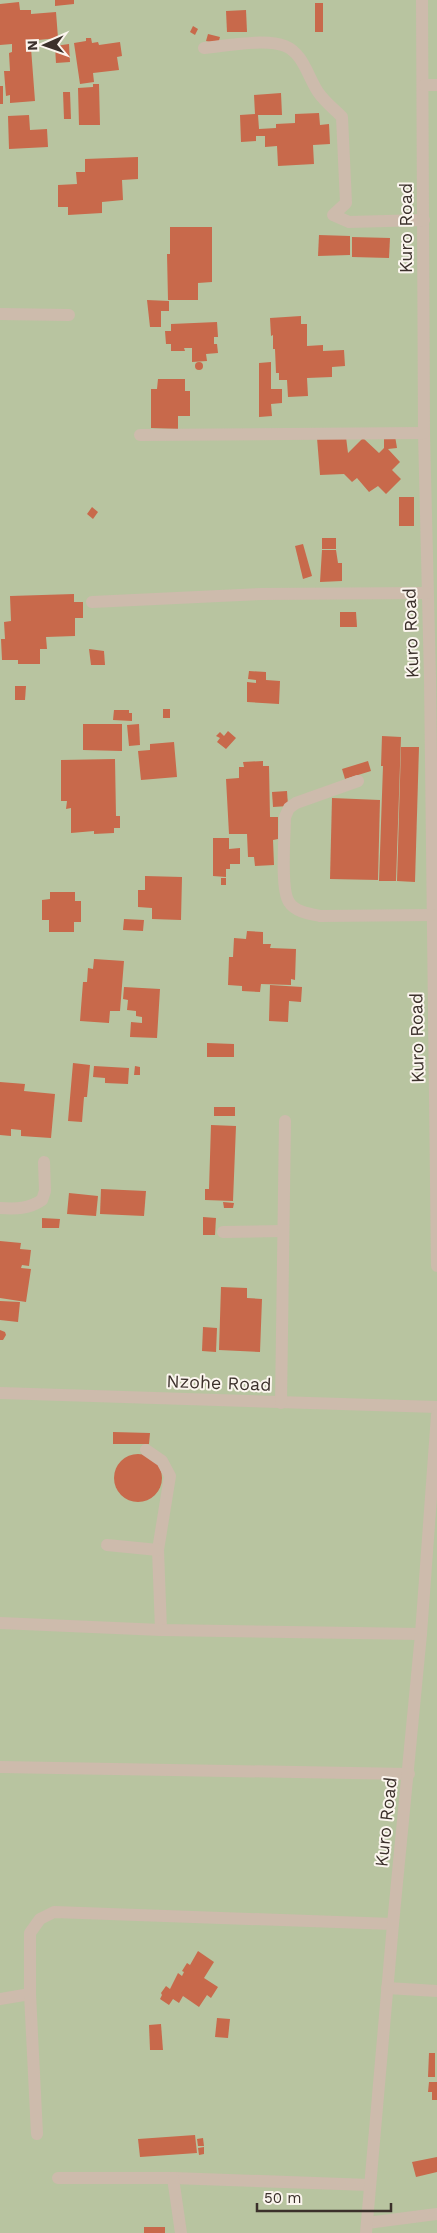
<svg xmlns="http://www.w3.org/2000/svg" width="437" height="2233" font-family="'Work Sans',sans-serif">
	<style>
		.green { fill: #b8c4a0 }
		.building { fill: #c8694b }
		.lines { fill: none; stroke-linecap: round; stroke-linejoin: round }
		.minor { stroke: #cdbbac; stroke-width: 12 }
		.labels { text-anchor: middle; stroke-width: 4; stroke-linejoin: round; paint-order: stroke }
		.street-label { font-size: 18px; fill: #3b302b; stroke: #fbf5ee }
	</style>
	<rect width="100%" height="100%" fill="#f4ebe1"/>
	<rect class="green" x="0" y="0" width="437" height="2233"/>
	<g class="building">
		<polygon points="55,0 74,0 74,4 55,6"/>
		<polygon points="19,2 20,10 31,10 31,14 56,12 58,38 38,40 38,47 31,48 35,101 10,103 10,95 6,96 4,71 10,71 9,53 12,52 12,44 0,45 0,4"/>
		<rect x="315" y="3" width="8" height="29"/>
		<polygon points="246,10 247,32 227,32 226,11"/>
		<polygon points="193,26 198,29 195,35 190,32"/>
		<polygon points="208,34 220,37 218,44 206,41"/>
		<polygon points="86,38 91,38 92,43 98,42 99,45 120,42 122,56 117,57 119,70 93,73 94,82 80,84 74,43 86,41"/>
		<polygon points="69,44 70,62 56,63 55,46"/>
		<polygon points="93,84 99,84 100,125 79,125 78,88 93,87"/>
		<rect x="0" y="86" width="3" height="18"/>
		<polygon points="63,92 70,92 71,119 64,119"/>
		<polygon points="281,93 282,115 258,115 259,129 276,128 276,124 295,123 295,114 319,113 320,125 329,124 330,144 313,145 314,164 278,166 277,146 265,147 265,136 256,136 256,141 241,142 240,115 255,114 254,95"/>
		<polygon points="29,115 30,130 47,129 48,147 9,149 8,116"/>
		<polygon points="138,157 138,179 122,180 123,200 102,202 102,213 68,215 68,207 58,207 58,185 77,184 76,172 85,172 85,159"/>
		<polygon points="170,227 212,227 212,282 198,283 198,300 168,300 167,254 170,254"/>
		<polygon points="319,235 350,236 350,255 318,256"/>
		<polygon points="352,237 390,238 389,258 352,257"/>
		<polygon points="147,300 169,301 169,311 161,311 161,327 150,327"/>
		<polygon points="301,316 301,324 307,324 307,346 323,345 323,351 344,350 345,366 332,367 332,377 307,378 308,396 288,397 287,380 279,380 279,373 276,373 275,349 273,349 273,335 271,336 270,318"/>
		<polygon points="217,322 218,337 214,337 214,344 217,344 218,353 206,354 207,361 192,362 192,348 184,348 185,351 171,351 171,344 166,344 165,331 171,331 171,324"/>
		<circle cx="199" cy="366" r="4"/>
		<polygon points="271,362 271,389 282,389 282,403 271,404 272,416 259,417 259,363"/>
		<polygon points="158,379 185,379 185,391 190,391 190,416 178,416 178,429 151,428 151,389 157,389"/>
		<polygon points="395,436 397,448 388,449 400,462 392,470 401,479 386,494 378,486 369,492 357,478 352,482 344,474 320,475 317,438 346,437 348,453 363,438 379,453 384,448 384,437"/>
		<rect x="399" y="497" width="15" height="29"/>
		<polygon points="92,507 98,512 93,519 87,514"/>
		<rect x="322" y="538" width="14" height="11"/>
		<polygon points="303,544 312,576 303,579 295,546"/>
		<polygon points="322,550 336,550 338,563 342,563 342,581 320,582"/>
		<polygon points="74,594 74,602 83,602 83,618 75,618 75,636 46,637 47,649 40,649 40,664 18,664 18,660 2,660 1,639 5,639 4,622 11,621 10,596"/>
		<polygon points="340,612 356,612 357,627 340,627"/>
		<polygon points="89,649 104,651 105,665 91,665"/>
		<polygon points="249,671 266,672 266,680 280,681 279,704 247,702 247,682 256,683 256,680 248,679"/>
		<polygon points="15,686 26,686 25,700 15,700"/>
		<rect x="163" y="709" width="7" height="9"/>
		<polygon points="114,710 129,710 129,713 132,713 132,721 113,720"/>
		<polygon points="83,724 122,724 122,751 83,750"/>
		<polygon points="139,724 140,745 129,746 127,725"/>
		<polygon points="228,731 236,738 226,749 217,742 220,738 216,736 220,732 224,736"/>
		<polygon points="382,736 401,737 396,881 379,881 383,766 381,766"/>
		<polygon points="174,742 177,777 141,780 138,751 150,750 150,744"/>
		<polygon points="401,747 419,747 415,882 397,881"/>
		<polygon points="115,759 116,816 120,816 120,828 114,828 114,833 94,834 94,831 71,833 71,808 66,809 67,801 61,801 61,760"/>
		<polygon points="263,761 263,766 269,766 270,817 278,817 278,839 273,840 274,865 255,866 254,857 248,857 247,834 229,834 226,779 239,778 239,767 244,767 243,762"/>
		<polygon points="368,761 371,771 345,779 342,769"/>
		<polygon points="287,791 288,806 273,807 272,792"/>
		<polygon points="332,798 380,800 378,880 330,879"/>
		<polygon points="213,838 229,838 229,849 240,848 240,864 230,864 230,869 226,869 226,877 213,876"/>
		<polygon points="145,876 182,877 181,920 152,919 152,908 138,907 138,890 145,890"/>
		<rect x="221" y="878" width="5" height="7"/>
		<polygon points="50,892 75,892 75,901 81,901 81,922 74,922 74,932 49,932 49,920 42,920 42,900 50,899"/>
		<polygon points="124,919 144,920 143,931 123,930"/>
		<polygon points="247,931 263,932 263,944 271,944 270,948 296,949 295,980 291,979 291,985 261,984 260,992 242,991 242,986 228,985 229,957 233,957 234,938 246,939"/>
		<polygon points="94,959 124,961 120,1011 110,1011 109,1023 80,1021 83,982 87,982 88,968 93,969"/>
		<polygon points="270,985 302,987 301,1002 289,1001 288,1022 269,1021"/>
		<polygon points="124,987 160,989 157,1038 130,1037 131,1022 142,1023 142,1017 136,1016 136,1011 127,1010 128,1000 123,999"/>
		<polygon points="207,1043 234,1044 234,1057 207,1057"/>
		<polygon points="73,1063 90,1065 87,1097 84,1097 82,1122 68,1121"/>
		<polygon points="94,1066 129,1068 128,1084 105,1083 105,1078 93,1077"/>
		<polygon points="135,1066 140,1067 140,1075 134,1075"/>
		<polygon points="0,1082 25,1084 24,1091 55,1094 51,1138 21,1136 21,1130 11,1129 11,1136 0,1135"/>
		<rect x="214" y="1107" width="21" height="9"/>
		<polygon points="211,1125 236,1126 233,1201 205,1200 205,1189 209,1189"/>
		<polygon points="101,1189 146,1191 144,1216 100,1214"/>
		<polygon points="69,1193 98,1196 96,1216 67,1214"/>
		<polygon points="223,1202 234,1203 233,1208 224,1208"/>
		<polygon points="203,1217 216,1218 215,1235 203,1235"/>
		<polygon points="42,1218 60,1219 59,1228 42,1228"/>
		<polygon points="0,1241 21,1243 20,1249 31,1250 29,1266 22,1265 21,1268 31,1269 26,1302 0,1298"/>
		<polygon points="221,1287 247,1288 247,1298 262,1299 260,1352 219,1350"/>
		<polygon points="0,1301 20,1302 18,1322 0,1320"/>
		<polygon points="203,1327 217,1328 216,1352 202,1351"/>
		<polygon points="0,1330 5,1332 6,1335 3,1340 0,1340"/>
		<polygon points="113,1432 150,1433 149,1444 113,1444"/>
		<circle cx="138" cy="1478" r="24"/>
		<polygon points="198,1951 214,1962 204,1978 218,1987 211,1998 207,1995 199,2007 183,1996 179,2003 173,1999 169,2005 160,1999 162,1995 161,1993 166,1986 170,1989 178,1973 182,1976 184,1972 182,1971 187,1963 190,1965"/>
		<polygon points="217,2018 230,2019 228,2038 215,2037"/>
		<polygon points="161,2024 163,2050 150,2050 149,2025"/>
		<polygon points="429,2053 435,2053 435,2077 428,2077"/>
		<polygon points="429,2082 437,2082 437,2100 432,2100 432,2092 428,2092"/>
		<polygon points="195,2135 197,2153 140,2157 138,2139"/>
		<polygon points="203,2138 204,2146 198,2146 197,2139"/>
		<polygon points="204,2147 204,2154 199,2155 198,2148"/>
		<polygon points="437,2157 437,2172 416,2177 412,2162"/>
		<rect x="144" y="2227" width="21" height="6"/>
	</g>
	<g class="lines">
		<g class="minor">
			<polyline points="422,0 424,433 430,678 437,1266"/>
			<path d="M 204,48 C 226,46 265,38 285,46 C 303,53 308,77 318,92 C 324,101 334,109 342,117 L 346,203 L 333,215 L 349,222 L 424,220"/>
			<polyline points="424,85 437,85"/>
			<polyline points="0,314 69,315"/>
			<polyline points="140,435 424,433"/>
			<polyline points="92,602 261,594 427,593"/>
			<path d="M 358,781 L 296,803 L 289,808 L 285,817 C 285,835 280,889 289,902 C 295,912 310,914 320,916 L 433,915"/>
			<path d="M 0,1208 C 16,1209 29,1209 42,1200 L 45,1191 L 44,1162"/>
			<polyline points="223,1232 282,1231"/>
			<polyline points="0,1393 437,1407"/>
			<polyline points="281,1403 285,1121"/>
			<polyline points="146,1450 162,1461 170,1476 158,1550 161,1630"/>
			<polyline points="107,1545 158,1550"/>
			<polyline points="0,1623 161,1630 421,1634"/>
			<polyline points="0,1767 409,1774"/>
			<polyline points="387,1988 437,1991"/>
			<polyline points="0,1999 30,1994"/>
			<polyline points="37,2134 30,1994 30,1933 40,1919 54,1912 393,1924"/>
			<polyline points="58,2178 173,2178 370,2185"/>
			<polyline points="173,2178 181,2233"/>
			<polyline points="367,2223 437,2214"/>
			<polyline points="366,2233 393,1924 421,1634 437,1415"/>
		</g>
	</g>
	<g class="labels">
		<g class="street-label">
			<text transform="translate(406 228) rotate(-90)" y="6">Kuro Road</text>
			<text transform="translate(411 633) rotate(-92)" y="6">Kuro Road</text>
			<text transform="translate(417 1038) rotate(-91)" y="6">Kuro Road</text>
			<text transform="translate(219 1383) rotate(2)" y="6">Nzohe Road</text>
			<text transform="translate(386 1822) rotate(-84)" y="6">Kuro Road</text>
		</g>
	</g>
	<g transform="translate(45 45) rotate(268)" stroke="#fbf5ee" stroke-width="4" paint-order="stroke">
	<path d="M0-4L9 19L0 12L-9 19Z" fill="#3b302b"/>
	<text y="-8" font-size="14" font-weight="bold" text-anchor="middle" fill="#3b302b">N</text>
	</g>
	<path d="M257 2203v8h134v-8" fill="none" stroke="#3b302b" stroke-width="2.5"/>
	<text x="264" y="2203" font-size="15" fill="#3b302b" stroke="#fbf5ee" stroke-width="4" paint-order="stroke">50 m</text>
</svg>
